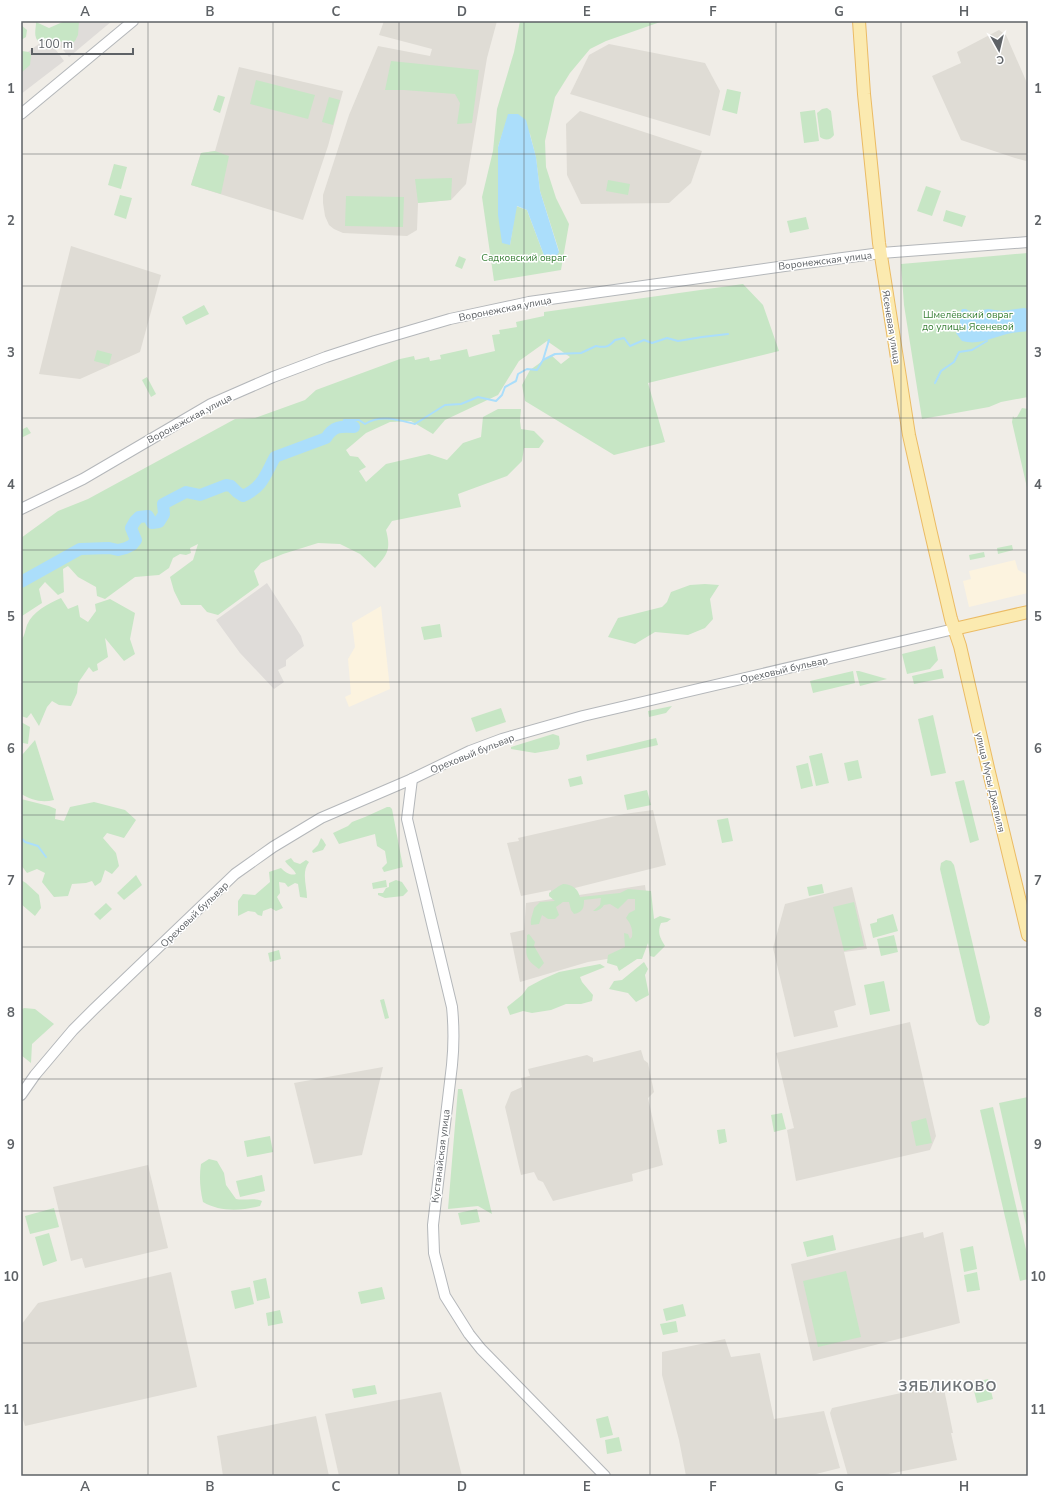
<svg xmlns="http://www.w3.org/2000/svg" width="1049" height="1497" font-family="'Nunito Sans',sans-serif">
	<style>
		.commercial { fill: #fcf3df }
		.industrial { fill: #dfdcd9 }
		.education { fill: #dfdcd5 }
		.green { fill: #c7e6c5; fill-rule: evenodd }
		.water { fill: #abdefb }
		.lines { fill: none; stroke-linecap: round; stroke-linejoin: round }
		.stream { stroke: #abdefb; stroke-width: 2 }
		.river { stroke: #abdefb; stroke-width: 12 }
		.minor-casing { stroke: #b4b7ba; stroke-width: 12 }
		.major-casing { stroke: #ebbb64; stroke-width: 14 }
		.minor { stroke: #fff; stroke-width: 10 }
		.major { stroke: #fbeab0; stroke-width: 12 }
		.grid { fill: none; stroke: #5e6266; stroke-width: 1; stroke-opacity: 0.55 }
		.labels { text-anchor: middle; stroke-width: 3; stroke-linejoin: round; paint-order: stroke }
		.park-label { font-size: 10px; fill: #3b8239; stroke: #fff }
		.street-label { font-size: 10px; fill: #5e6266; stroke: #fff }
		.district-label { font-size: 14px; font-weight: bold; letter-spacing: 1px; fill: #6f7478; stroke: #fff }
		.neatline { fill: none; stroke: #5e6266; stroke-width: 1.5 }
		.grid-label { font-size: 13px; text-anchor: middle; font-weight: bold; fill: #5e6266 }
	</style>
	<rect width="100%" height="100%" fill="#f0ede7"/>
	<g class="commercial">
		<polygon points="1015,560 1018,570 1028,575 1028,593 969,607 963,581 971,579 969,571"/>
		<polygon points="381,606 390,689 349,707 345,697 351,694 348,659 355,647 352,623"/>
	</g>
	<g class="industrial">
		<polygon points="68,21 112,21 69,57 51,35"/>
		<polygon points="47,38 64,61 21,94 21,57"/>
		<polygon points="267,583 301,636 304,646 286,660 286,666 278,670 284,682 274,689 240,653 216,620"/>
	</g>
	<g class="education">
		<polygon points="384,21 497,21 487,58 466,184 451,200 418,203 417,230 407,236 343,233 334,229 329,225 325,216 323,203 323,195 349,115 378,46 430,56 432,49 379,35"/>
		<polygon points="999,30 1006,35 1027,83 1028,83 1028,160 1026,161 1015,158 961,140 932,76 961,63 957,52"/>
		<polygon points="609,44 705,63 720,91 710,136 570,94 589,55"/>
		<polygon points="239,67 343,91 328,146 303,220 191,185 201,153 215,151"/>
		<polygon points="580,111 702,151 691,183 669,203 581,204 567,175 566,124"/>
		<polygon points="71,246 161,275 140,352 80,379 39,374"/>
		<polygon points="653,810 666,865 551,894 551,890 521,896 507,843 519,841 518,838 624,814"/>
		<polygon points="645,885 649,913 638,954 588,962 520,982 510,933 524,930 526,903"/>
		<polygon points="852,887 867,949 844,952 856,1005 834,1011 838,1027 794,1037 773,948 785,904"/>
		<polygon points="910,1022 936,1136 930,1150 796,1181 787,1130 794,1128 776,1053"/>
		<polygon points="641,1050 644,1060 648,1063 654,1092 648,1098 663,1165 632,1174 633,1181 553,1201 543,1182 538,1180 534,1172 521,1175 505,1107 511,1092 522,1087 521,1078 530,1076 528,1069 587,1055 593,1058 593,1062"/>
		<polygon points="383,1067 362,1155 314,1164 294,1083"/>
		<polygon points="148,1165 168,1248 85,1268 82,1258 71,1261 53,1187"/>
		<polygon points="923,1232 924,1238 943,1232 960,1323 813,1361 791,1264"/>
		<polygon points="171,1272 197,1387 25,1426 21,1413 21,1325 38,1303"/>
		<polygon points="725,1339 731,1357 760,1353 774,1419 824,1411 840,1468 808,1476 686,1476 679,1440 662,1375 662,1352"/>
		<polygon points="938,1385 944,1389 953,1433 951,1433 957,1460 879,1476 848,1476 830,1413 832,1408"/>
		<polygon points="441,1392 462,1476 339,1476 325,1414"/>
		<polygon points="316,1416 329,1476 223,1476 217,1436"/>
	</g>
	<g class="green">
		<path d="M 65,21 L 79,21 L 78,35 L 75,41 L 72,43 L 47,40 L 39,42 C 33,37 36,29 36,22 L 49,28 Z"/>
		<path d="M 520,21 L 663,21 L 606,41 L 590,49 L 570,73 L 555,97 L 545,141 L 546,167 L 556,198 L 569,224 L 561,270 L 494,281 L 482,197 L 493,151 L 497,109 L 514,52 ZM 509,114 L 530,134 L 536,158 L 540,191 L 559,251 L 545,258 L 527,210 L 516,206 L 510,245 L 498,162 L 498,147 Z"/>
		<polygon points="21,25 27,30 26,37 21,40"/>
		<polygon points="22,51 29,52 31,55 30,65 21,73"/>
		<polygon points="391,61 479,70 472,123 457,124 460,103 455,94 404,90 385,90"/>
		<polygon points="256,80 315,95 308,119 250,104"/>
		<polygon points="727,89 741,92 737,114 722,110"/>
		<polygon points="218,95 225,97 220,113 213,110"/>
		<polygon points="329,97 340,100 333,125 322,122"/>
		<path d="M 827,108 L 831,111 L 834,135 C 830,141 824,140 820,137 L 817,113 L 822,109 Z"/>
		<polygon points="815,110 819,141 804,143 800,112"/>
		<polygon points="215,151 229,156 221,194 191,185 201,153"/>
		<polygon points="114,164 127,167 121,189 108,185"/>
		<polygon points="452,178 451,200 418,203 415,179"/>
		<polygon points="608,180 630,184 628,195 606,191"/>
		<polygon points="926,186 941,191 932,216 917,211"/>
		<polygon points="120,195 132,198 126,219 114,215"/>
		<polygon points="346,196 404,197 403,227 345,226"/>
		<polygon points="946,210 966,216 962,227 943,221"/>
		<polygon points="806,217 809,229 790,233 787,221"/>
		<polygon points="1028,253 1028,397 1001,402 989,407 922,419 904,305 901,264"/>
		<polygon points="459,256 466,259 462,269 455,266"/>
		<path d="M 743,284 L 763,305 L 779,351 L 648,383 L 665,442 L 614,455 L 525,401 L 522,385 L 530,370 L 551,355 L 561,364 L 570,357 L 547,341 L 519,361 L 498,395 L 445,420 L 433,434 L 411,421 L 390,422 L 366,433 L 346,450 L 350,456 L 358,457 L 366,467 L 359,471 L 366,482 L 386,464 L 429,454 L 447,460 L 463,443 L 481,437 L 483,417 L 498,409 L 521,409 L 520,421 L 521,429 L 534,431 L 544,441 L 539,448 L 524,448 L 522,461 L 507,476 L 458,494 L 461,507 L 392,521 L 386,530 C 391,549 388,554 375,568 L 360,554 L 340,544 L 318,543 L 283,554 L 261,563 L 254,571 L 259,585 L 218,615 L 207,612 L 201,605 L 181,605 L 174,591 L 170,577 L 193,560 L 198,544 L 190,548 L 191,553 L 186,555 L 180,554 L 173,558 L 169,568 L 159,575 L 135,577 L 105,599 L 97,596 L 96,587 L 78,577 L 68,566 L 63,569 L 64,592 L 58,595 L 45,582 L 39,589 L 42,603 L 22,616 L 21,612 L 21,538 L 58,511 L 88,499 L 235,419 L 255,418 L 305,400 L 316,390 L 400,359 L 414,356 L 415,360 L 429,357 L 430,361 L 441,359 L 440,355 L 467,349 L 469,357 L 495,351 L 492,335 L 500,334 L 499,330 L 517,327 L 516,322 L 544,316 L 544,312 Z"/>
		<polygon points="204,305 209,314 186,325 182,317"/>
		<polygon points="97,350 112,354 109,365 94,361"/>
		<polygon points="147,377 156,394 151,397 142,380"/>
		<polygon points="1022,408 1028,409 1028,492 1012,422 1013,416 1014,418 1017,417"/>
		<polygon points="27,427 31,433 21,438 21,430"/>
		<polygon points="1012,545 1013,550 998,554 997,548"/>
		<polygon points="984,552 985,557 970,560 969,555"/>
		<polygon points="705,584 719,585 710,599 713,619 705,628 688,635 655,632 635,644 608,637 618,618 662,607 667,602 671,592 690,585"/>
		<path d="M 61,598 L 68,609 L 78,605 L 80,617 L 88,622 L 96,611 L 95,604 L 110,599 L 135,613 L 130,639 L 135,654 L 124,661 L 105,638 L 108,657 L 97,664 L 98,670 L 93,672 L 89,667 L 78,683 L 77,693 L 71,706 L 59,705 L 52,701 L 47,707 L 39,726 L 31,713 L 27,718 L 21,716 L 21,640 C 25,636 25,630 27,625 C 33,611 48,604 61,598 Z"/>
		<polygon points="440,624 442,637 424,640 421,627"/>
		<polygon points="935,646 938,660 930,669 907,674 902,654"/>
		<polygon points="942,669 944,678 914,684 912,676"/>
		<polygon points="853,671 855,683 813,693 810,681"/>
		<polygon points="856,671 859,671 887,679 860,686"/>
		<polygon points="672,706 666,713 649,717 648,711"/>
		<polygon points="501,708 506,722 476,732 471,718"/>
		<polygon points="933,715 946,773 931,776 918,719"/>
		<path d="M 21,722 L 30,727 L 28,744 L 23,743 L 22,755 L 35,740 L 54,800 C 41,803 32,800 21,794 Z"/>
		<polygon points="553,734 559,736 560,744 558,749 535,753 511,749 511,747"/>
		<polygon points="656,738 658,745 587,761 586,755"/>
		<polygon points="822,753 829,783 816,786 809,756"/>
		<polygon points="858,760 862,778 848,781 844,763"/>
		<polygon points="808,763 813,786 801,789 796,766"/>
		<polygon points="581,776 583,784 570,787 568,779"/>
		<polygon points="964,780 979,840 970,843 955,782"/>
		<polygon points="647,790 651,805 627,810 624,795"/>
		<polygon points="21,799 49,806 56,809 55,819 64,821 70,807 94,802 125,810 136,820 124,838 107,833 103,838 116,853 119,866 112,874 105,870 101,882 95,886 92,881 86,883 72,884 68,896 54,897 42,882 45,873 37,869 27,873 21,865"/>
		<polygon points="387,807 390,807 392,809 403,867 384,872 382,868 387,863 385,851 377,846 375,834 339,844 333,833 348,826 352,822 365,817"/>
		<polygon points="728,818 733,841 722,843 717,820"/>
		<polygon points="321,838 323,840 326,845 323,850 313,853 312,851 318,845"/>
		<path d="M 291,858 L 294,862 L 300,864 L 306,860 L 309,862 C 301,872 307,887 307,898 L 300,897 L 298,884 L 295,883 L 288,887 L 285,883 L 279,882 L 280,893 L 277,897 L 283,908 L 276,911 L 271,908 L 263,911 L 262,916 L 258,915 L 255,912 L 248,911 L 238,916 L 238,901 L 243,894 L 255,895 L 270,882 L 269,872 L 281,868 C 285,872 290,876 296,874 C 294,869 288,866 285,861 Z"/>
		<polygon points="946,860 951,861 954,865 990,1017 989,1023 984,1026 979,1025 976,1021 940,869 941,863"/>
		<polygon points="136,875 142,885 124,900 117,893"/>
		<polygon points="21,880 26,883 39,895 41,908 35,916 21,904"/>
		<polygon points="386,880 387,887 373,889 372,883"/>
		<polygon points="396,880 402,882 408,891 403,896 385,898 378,895 378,893 383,893 386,888 389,887 389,883"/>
		<path d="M 563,884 C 572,884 578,889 580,897 L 620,893 L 628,889 L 651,891 L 654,919 L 660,916 L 671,919 L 667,922 L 661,923 C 657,932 660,938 665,946 L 654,957 L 650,956 L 648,943 L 642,959 L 637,959 L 619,971 L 617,966 L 607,963 L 608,955 L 625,947 L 624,933 L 628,934 L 630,939 L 632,937 C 633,930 631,924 626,918 L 629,913 L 635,910 L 635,899 L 628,899 L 618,909 L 610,904 L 604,905 C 601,909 598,911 593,911 L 600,905 L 601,898 L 584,900 C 584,908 583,912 574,914 L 571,910 L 569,902 L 563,902 L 556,907 L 559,915 L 555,919 L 548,919 L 542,915 L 539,924 L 531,925 C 530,919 533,914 534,908 L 540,902 L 555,901 L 549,896 L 549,893 L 559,886 Z"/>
		<polygon points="822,884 824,893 809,896 807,887"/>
		<polygon points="854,902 864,946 844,951 833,907"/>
		<polygon points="106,903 112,909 100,920 94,914"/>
		<polygon points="893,914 898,931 873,938 870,924 877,922 877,919"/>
		<path d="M 529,934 L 535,942 L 534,946 L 544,963 L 539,969 C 522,957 527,953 527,935 Z"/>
		<polygon points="894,935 898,952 881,956 877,939"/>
		<polygon points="279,950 281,959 270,962 268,953"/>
		<polygon points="644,962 648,969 645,975 649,995 636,1002 628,993 609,989 614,981 622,980"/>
		<polygon points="600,964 605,967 580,977 582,982 593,995 592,1001 581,1004 566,1004 551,1010 532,1013 523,1011 510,1015 507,1007 522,995 528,987 543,979 559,972"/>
		<polygon points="884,981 890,1011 870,1015 864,985"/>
		<polygon points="384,999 389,1018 385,1019 380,1000"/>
		<polygon points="24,1008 35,1009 54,1024 32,1044 31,1063 21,1055 21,1010"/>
		<polygon points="458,1089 462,1089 492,1214 478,1206 448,1209"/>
		<polygon points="1028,1097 1028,1234 999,1103"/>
		<polygon points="993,1107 1028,1258 1028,1279 1020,1281 980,1110"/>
		<polygon points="782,1113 786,1129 774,1132 771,1115"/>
		<polygon points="926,1118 932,1143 916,1146 911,1122"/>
		<polygon points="725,1129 727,1142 719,1144 717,1130"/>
		<polygon points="270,1136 273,1152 247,1157 244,1141"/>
		<path d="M 209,1159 L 217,1161 L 224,1173 L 226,1185 L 236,1199 C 245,1201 253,1197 262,1201 L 260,1206 C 241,1211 220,1212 203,1202 C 200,1189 199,1177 201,1164 Z"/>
		<polygon points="262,1175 265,1191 240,1197 236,1181"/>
		<polygon points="54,1208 59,1227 30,1234 25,1216"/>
		<polygon points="477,1209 480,1222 461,1225 458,1213"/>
		<polygon points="49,1233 57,1261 43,1266 35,1237"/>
		<polygon points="833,1235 836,1250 807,1257 803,1242"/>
		<polygon points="973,1246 977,1269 964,1272 960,1249"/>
		<polygon points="846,1271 861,1337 818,1347 803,1281"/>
		<polygon points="977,1272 980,1290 967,1292 964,1275"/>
		<polygon points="266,1278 270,1298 257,1301 253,1281"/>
		<polygon points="250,1287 254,1304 235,1309 231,1291"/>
		<polygon points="382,1287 385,1299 361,1304 358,1292"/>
		<polygon points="683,1304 686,1316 666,1321 663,1309"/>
		<polygon points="280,1310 283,1323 268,1326 266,1313"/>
		<polygon points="676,1321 678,1332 663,1335 660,1324"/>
		<polygon points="988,1379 993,1399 977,1403 972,1383"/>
		<polygon points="375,1385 377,1394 354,1398 352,1389"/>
		<polygon points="608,1416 613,1435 600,1438 596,1419"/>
		<polygon points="619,1437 622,1451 607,1454 605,1440"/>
	</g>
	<g class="water">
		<polygon points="508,114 518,114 526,120 536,157 540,191 559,252 553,262 545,258 527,210 517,206 510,245 502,243 498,215 498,147"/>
		<path d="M 1024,308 L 1028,309 L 1028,331 C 1023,332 1017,332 1012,333 C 995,336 980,346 962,341 L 956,333 L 960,325 L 960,313 L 962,309 L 966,309 L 971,312 L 988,309 L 1002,311 Z"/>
	</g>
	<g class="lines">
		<g class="stream">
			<polyline points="543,360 549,340"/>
			<polyline points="935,383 941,371 954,362 959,352 972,350 987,341"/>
			<path d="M 342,426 L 344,420 L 359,420 L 365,424 C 381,414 398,420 415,424 L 445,405 L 461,404 L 478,397 L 496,401 L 502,395 L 505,387 L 516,381 L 518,374 L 527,369 L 537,370 L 543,360 L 555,354 L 581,353 L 596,346 C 605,348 609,347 615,340 L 624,338 L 630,346 L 644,340 L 652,343 L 667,338 L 678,341 L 702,337 L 728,334"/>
			<polyline points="21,838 25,842 38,846 46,857"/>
		</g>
		<path class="river" d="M 21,582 L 80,549 L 109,548 L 118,550 L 126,548 L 132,545 L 136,540 L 131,528 L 135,521 L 139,517 L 148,516 L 152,523 L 159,522 L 164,514 L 163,504 L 186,492 L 200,495 L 226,485 L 231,486 L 237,492 L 243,496 C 263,487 265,475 275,457 L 326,438 C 333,426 341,426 354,427"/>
		<g class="minor-casing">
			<g id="minor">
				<polyline points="21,114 133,21"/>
				<polyline points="21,509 83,479 211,404 273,377 326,357 375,341 450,319 529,302 835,259 881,253 1028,242"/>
				<path d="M 412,779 L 407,819 L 452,1007 C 454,1027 454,1045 452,1065 L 433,1225 L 434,1253 L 445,1296 L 469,1334 L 481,1349 L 605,1476"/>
				<polyline points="21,1095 35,1075 73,1030 94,1009 235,874 273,847 321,818 412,779 470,751 502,739 583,716 954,629"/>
			</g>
		</g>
		<g class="major-casing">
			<g id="major">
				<polyline points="859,21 864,94 879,243 909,435 930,529 951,619 960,646 988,768 1028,935"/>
				<polyline points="954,629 1028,612"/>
			</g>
		</g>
		<use href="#minor" class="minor"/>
		<use href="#major" class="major"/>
	</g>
	<path class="grid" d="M 148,21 L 148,1476M 273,21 L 273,1476M 399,21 L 399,1476M 524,21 L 524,1476M 650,21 L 650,1476M 776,21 L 776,1476M 901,21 L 901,1476M 21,154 L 1028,154M 21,286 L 1028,286M 21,418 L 1028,418M 21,550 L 1028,550M 21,682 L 1028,682M 21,815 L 1028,815M 21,947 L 1028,947M 21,1079 L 1028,1079M 21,1211 L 1028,1211M 21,1343 L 1028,1343"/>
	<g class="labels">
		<g class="park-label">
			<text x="524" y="261">Садковский овраг</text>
			<text x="968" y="318">Шмелёвский овраг<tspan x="968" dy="12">до улицы Ясеневой</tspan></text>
		</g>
		<g class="street-label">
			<text transform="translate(825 260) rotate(-7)" y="4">Воронежская улица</text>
			<text transform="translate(505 308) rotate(-11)" y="4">Воронежская улица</text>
			<text transform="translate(892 327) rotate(81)" y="4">Ясеневая улица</text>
			<text transform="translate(189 418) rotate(-28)" y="4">Воронежская улица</text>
			<text transform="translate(784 669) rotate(-13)" y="4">Ореховый бульвар</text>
			<text transform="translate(472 753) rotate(-22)" y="4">Ореховый бульвар</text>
			<text transform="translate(991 782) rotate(77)" y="4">улица Мусы Джалиля</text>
			<text transform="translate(194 914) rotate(-44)" y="4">Ореховый бульвар</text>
			<text transform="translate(440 1156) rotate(-83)" y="4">Кустанайская улица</text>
		</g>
		<g class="district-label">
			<text x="948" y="1391">ЗЯБЛИКОВО</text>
		</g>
	</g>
	<rect width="1049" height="1497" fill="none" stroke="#ffffff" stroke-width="44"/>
	<g transform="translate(999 50) rotate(172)" stroke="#ffffff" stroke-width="3" paint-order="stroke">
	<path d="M0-3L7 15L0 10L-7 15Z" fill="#5e6266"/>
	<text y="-6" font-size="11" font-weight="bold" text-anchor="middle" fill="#5e6266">С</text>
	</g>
	<path d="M32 48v6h101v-6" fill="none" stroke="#5e6266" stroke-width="2"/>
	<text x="38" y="48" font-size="12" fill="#5e6266" stroke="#ffffff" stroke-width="3" paint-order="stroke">100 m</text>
	<rect x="22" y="22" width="1005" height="1453" class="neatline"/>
	<g class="grid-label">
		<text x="85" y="16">A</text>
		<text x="210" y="16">B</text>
		<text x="336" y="16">C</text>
		<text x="462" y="16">D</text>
		<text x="587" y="16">E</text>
		<text x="713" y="16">F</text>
		<text x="839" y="16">G</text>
		<text x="964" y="16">H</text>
		<text x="11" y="93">1</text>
		<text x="1038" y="93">1</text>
		<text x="11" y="225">2</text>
		<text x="1038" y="225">2</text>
		<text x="11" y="357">3</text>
		<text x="1038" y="357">3</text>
		<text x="11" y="489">4</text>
		<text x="1038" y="489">4</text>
		<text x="11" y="621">5</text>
		<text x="1038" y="621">5</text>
		<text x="11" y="753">6</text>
		<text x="1038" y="753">6</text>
		<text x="11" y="885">7</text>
		<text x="1038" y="885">7</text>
		<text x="11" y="1017">8</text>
		<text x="1038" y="1017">8</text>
		<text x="11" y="1149">9</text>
		<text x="1038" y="1149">9</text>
		<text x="11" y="1281">10</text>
		<text x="1038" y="1281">10</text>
		<text x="11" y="1414">11</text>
		<text x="1038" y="1414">11</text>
		<text x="85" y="1491">A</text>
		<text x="210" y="1491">B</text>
		<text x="336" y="1491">C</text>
		<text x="462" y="1491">D</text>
		<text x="587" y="1491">E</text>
		<text x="713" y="1491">F</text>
		<text x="839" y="1491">G</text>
		<text x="964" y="1491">H</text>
	</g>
</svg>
